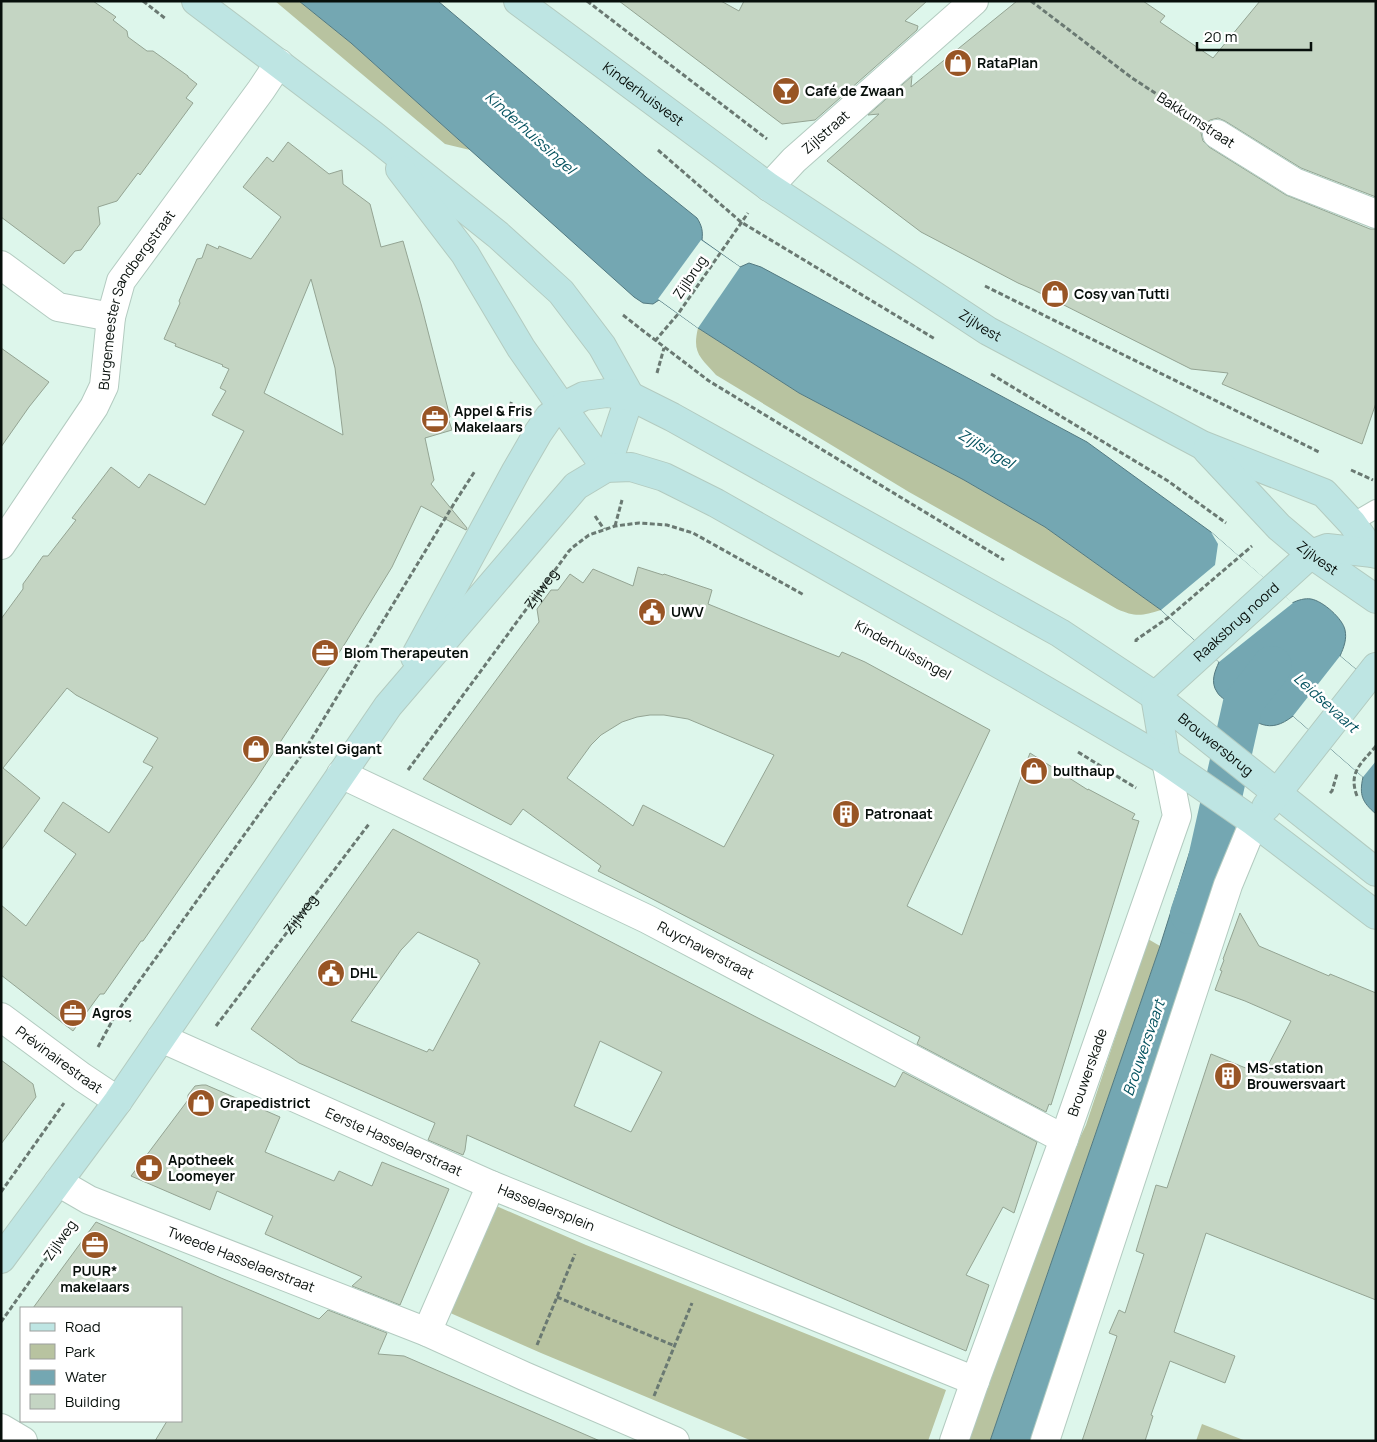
<svg xmlns="http://www.w3.org/2000/svg" width="1377" height="1442" font-family="Manrope,sans-serif">
	<style>
		.green { fill: #b8c3a0 }
		.water { fill: #74a7b2; stroke: #537980 }
		.pier { fill: #ddf6eb }
		.lines { fill: none; stroke-linecap: round; stroke-linejoin: round }
		.canal { stroke: #74a7b2; stroke-width: 40 }
		.building { fill: #c4d5c3; stroke: #94a493; fill-rule: evenodd }
		.lane-casing { stroke: #b3cbc0; stroke-width: 20 }
		.street-casing { stroke: #b3cbc0; stroke-width: 30 }
		.secondary-casing { stroke: #b3cbc0; stroke-width: 30 }
		.path { stroke: #6a7972; stroke-width: 3; stroke-dasharray: 5 2.5; stroke-linecap: butt }
		.lane { stroke: #fff; stroke-width: 18 }
		.street { stroke: #fff; stroke-width: 28 }
		.secondary { stroke: #bee5e3; stroke-width: 28 }
		.labels { text-anchor: middle; stroke-width: 5; stroke-linejoin: round; paint-order: stroke }
		.poi-label { font-size: 14px; font-weight: bold; fill: #070f0b; stroke: #fff; text-anchor: start }
		.street-label { font-size: 14px; fill: #070f0b; stroke: #fff }
		.water-label { font-size: 15px; font-style: italic; fill: #04525f; stroke: #fff }
	</style>
	<rect width="100%" height="100%" fill="#ddf6eb"/>
	<g class="green">
		<polygon points="275,1 299,1 351,43 470,150 445,144"/>
		<path d="M 698,328 L 799,393 L 964,480 L 1045,527 L 1161,610 C 1142,616 1135,617 1117,609 L 909,492 L 716,375 C 700,357 692,353 698,328 Z"/>
		<polygon points="1148,939 1160,946 990,1441 966,1441 1066,1167 1086,1125"/>
		<polygon points="494,1205 586,1245 946,1390 928,1441 752,1441 541,1353 448,1312"/>
		<polygon points="1202,1424 1246,1441 1196,1441"/>
	</g>
	<g class="water">
		<path d="M 299,1 L 438,1 L 646,177 L 697,218 C 702,226 703,231 702,240 L 740,267 L 749,263 L 761,267 L 1087,442 L 1211,532 L 1292,603 C 1298,600 1305,598 1311,599 C 1323,601 1343,619 1345,630 C 1347,639 1344,647 1340,656 L 1376,686 L 1376,814 C 1362,802 1359,795 1363,777 L 1293,716 C 1269,735 1256,723 1235,707 C 1230,702 1220,698 1217,692 C 1210,682 1215,671 1219,662 L 1161,610 L 1045,527 L 964,480 L 799,393 L 698,328 L 659,300 L 653,304 L 643,303 L 634,297 L 351,43 Z"/>
		<polygon points="1190,851 1219,869 1033,1441 990,1441 1160,946"/>
	</g>
	<g class="pier">
		<polygon points="701,240 740,267 698,328 658,299"/>
		<polygon points="1211,532 1293,603 1219,662 1161,610 1215,565 1218,544"/>
		<polygon points="1340,656 1376,686 1376,761 1363,777 1293,716"/>
	</g>
	<g class="lines">
		<polyline class="canal" points="1190,914 1206,868 1243,703 1272,666"/>
	</g>
	<g class="building">
		<polygon points="1,1 93,1 116,17 113,20 127,31 128,37 147,51 153,51 188,76 188,77 197,84 186,98 193,103 140,175 138,173 117,201 98,207 100,224 81,250 75,251 64,264 1,217"/>
		<polygon points="619,1 721,1 739,11 744,1 927,1 905,21 918,26 917,30 815,120 782,124"/>
		<polygon points="1017,1 1143,1 1165,16 1160,22 1213,58 1260,1 1376,1 1376,197 1301,168 1225,121 1218,118 1210,120 1204,125 1201,133 1203,141 1209,147 1286,195 1370,229 1376,229 1376,403 1362,444 1222,384 1228,373 1191,369 1032,289 1018,283 921,232 827,161 879,114 868,115 912,76 911,87"/>
		<path d="M 288,142 L 329,174 L 342,170 L 343,184 L 370,204 L 381,247 L 403,241 L 421,304 L 450,417 L 448,418 L 452,430 L 425,438 L 434,480 L 431,484 L 467,528 L 466,530 L 421,506 L 392,567 L 346,642 L 254,782 L 143,941 L 141,941 L 104,994 L 100,994 L 73,1031 L 1,975 L 1,905 L 26,926 L 76,854 L 44,831 L 63,802 L 109,833 L 153,767 L 143,762 L 158,738 L 76,695 L 67,688 L 3,768 L 40,798 L 1,850 L 1,619 L 23,589 L 23,584 L 31,573 L 43,556 L 48,556 L 76,520 L 72,518 L 111,467 L 139,488 L 149,474 L 205,505 L 244,431 L 212,415 L 226,391 L 220,388 L 229,369 L 222,366 L 223,365 L 175,346 L 176,344 L 164,339 L 180,303 L 179,301 L 197,259 L 202,258 L 207,244 L 218,249 L 219,246 L 251,259 L 281,217 L 243,187 L 267,157 L 273,162 ZM 311,279 L 335,368 L 343,435 L 264,393 Z"/>
		<polygon points="1,348 49,382 29,407 1,447"/>
		<path d="M 638,567 L 663,575 L 664,574 L 712,590 L 708,604 L 839,657 L 842,652 L 865,662 L 990,730 L 907,906 L 962,935 L 1030,753 L 1088,790 L 1088,789 L 1135,814 L 1132,819 L 1139,821 L 1051,1105 L 1049,1104 L 1046,1112 L 917,1044 L 920,1037 L 598,871 L 601,866 L 523,809 L 511,825 L 423,779 L 539,622 L 537,609 L 551,590 L 558,590 L 570,574 L 583,583 L 593,569 L 633,586 ZM 650,715 L 664,715 L 688,719 L 774,755 L 724,847 L 643,805 L 633,826 L 567,778 L 591,745 L 601,735 L 622,722 L 637,717 Z"/>
		<path d="M 393,829 L 760,1019 L 895,1087 L 903,1072 L 1037,1142 L 1014,1213 L 1003,1207 L 966,1275 L 989,1285 L 966,1351 L 673,1226 L 467,1135 L 465,1150 L 463,1155 L 428,1140 L 435,1123 L 299,1063 L 251,1029 ZM 418,932 L 478,960 L 478,962 L 480,963 L 433,1051 L 429,1049 L 427,1052 L 351,1021 L 401,950 ZM 600,1041 L 662,1072 L 631,1132 L 574,1106 Z"/>
		<polygon points="1240,913 1259,946 1329,976 1330,974 1376,993 1376,1300 1206,1233 1174,1332 1235,1356 1225,1383 1170,1361 1151,1415 1153,1416 1145,1441 1082,1441 1117,1336 1109,1333 1119,1310 1125,1313 1144,1254 1136,1251 1156,1185 1167,1188 1211,1054 1263,1075 1291,1021 1245,1001 1215,990 1222,971 1220,970 1224,960 1223,959"/>
		<polygon points="1,1060 33,1084 36,1097 1,1144"/>
		<polygon points="202,1085 206,1085 280,1117 265,1152 334,1181 339,1171 372,1186 382,1162 449,1189 400,1305 352,1286 362,1277 265,1234 273,1216 217,1191 210,1210 131,1176 188,1100 188,1095 195,1086"/>
		<polygon points="96,1222 221,1278 319,1319 328,1310 387,1333 378,1354 404,1356 600,1441 155,1441 167,1421 181,1421 181,1308 33,1308"/>
	</g>
	<g class="lines">
		<g class="lane-casing">
			<polyline id="lane" points="1352,523 1376,509"/>
		</g>
		<g class="street-casing">
			<g id="street">
				<polyline points="1217,134 1294,182 1376,214"/>
				<path id="s3" d="M 769,187 L 794,160 L 974,1"/>
				<polyline points="1,265 58,307 111,317"/>
				<path id="s4" d="M 1,545 L 94,407 L 104,386 L 111,317 L 121,281 L 261,90 L 279,63"/>
				<path id="s5" d="M 341,774 L 647,919 L 1064,1139"/>
				<path id="s6" d="M 1,1017 L 82,1077 L 118,1101"/>
				<path id="s7" d="M 161,1038 L 491,1185 L 975,1381"/>
				<path id="s8" d="M 58,1182 L 89,1200 L 427,1332 L 524,1376 L 675,1441"/>
				<polyline points="427,1332 491,1185"/>
				<polyline points="1,1428 23,1441"/>
				<path id="s9" d="M 954,1441 L 975,1381 L 1064,1139 L 1177,816 L 1166,761"/>
				<polyline points="1045,1441 1228,885 1254,822"/>
			</g>
		</g>
		<g class="secondary-casing">
			<g id="secondary">
				<polyline points="196,1 373,135 498,235 561,292 602,346 630,396 606,468"/>
				<path id="s10" d="M 518,1 L 769,187 L 988,331 L 1202,445 L 1324,493 L 1352,523 L 1373,553 L 1376,554"/>
				<polyline points="400,169 465,254 521,348 562,407 606,468"/>
				<path id="s11" d="M 1207,450 L 1279,527 L 1311,554 L 1376,599"/>
				<path id="s12" d="M 415,657 L 516,471 L 538,433 L 549,417 L 562,407 L 584,396 L 607,393 L 630,396 L 672,417 L 1060,633 L 1155,696 L 1376,872"/>
				<path id="s13" d="M 1155,696 L 1311,554 L 1327,548 L 1373,553"/>
				<polyline points="1155,696 1166,761"/>
				<polyline points="1266,807 1376,667"/>
				<polyline points="1,1259 118,1101 388,706 576,486 606,468 631,467 664,477 716,503 1017,674 1166,761 1254,822 1376,915"/>
			</g>
		</g>
		<g class="path">
			<polyline points="143,1 166,19"/>
			<polyline points="587,1 767,139"/>
			<polyline points="1031,1 1132,78 1189,115"/>
			<polyline points="658,150 741,222 935,339"/>
			<polyline points="985,286 1319,452"/>
			<polyline points="623,315 642,330 709,381 1004,560"/>
			<polyline points="655,341 678,314 748,213"/>
			<polyline points="657,373 664,348"/>
			<polyline points="991,374 1168,481 1226,523"/>
			<polyline points="508,414 512,400"/>
			<polyline points="1351,470 1373,480"/>
			<polyline points="595,516 604,529"/>
			<polyline points="615,526 622,500"/>
			<polyline points="1136,642 1136,640 1169,617 1252,546"/>
			<polyline points="1078,752 1136,788"/>
			<path id="s1" d="M 408,770 L 569,551 L 573,547 L 589,535 L 615,526 L 639,523 L 667,525 L 693,533 L 804,595"/>
			<polyline points="1330,793 1332,791 1337,774"/>
			<path d="M 1357,796 C 1348,772 1361,764 1376,746"/>
			<polyline points="117,1012 131,1021"/>
			<path id="s2" d="M 216,1026 L 369,824"/>
			<polyline points="98,1047 117,1012 303,753 455,502 475,471"/>
			<polyline points="1,1192 64,1103"/>
			<polyline points="557,1297 675,1346"/>
			<polyline points="1,1322 50,1253"/>
			<polyline points="537,1345 575,1254"/>
			<polyline points="654,1396 692,1303"/>
		</g>
		<use href="#lane" class="lane"/>
		<use href="#street" class="street"/>
		<use href="#secondary" class="secondary"/>
	</g>
	<defs>
		<g id="shop-disc" transform="scale(1.4375)"><circle r="9.5" fill="#985525" stroke="#fff"/><path d="M-5-2.5h2.3a2.7 3.5 0 0 1 5.4 0H5L5.5 6h-11ZM-1.5-2.5h3a1.5 2.3 0 0 0-3 0Z" fill="#fff"/></g>
		<g id="bar-disc" transform="scale(1.4375)"><circle r="9.5" fill="#985525" stroke="#fff"/><path d="M-6-5H6L.8 .8V4.5H3.5V6h-7V4.5H-.8V.8Z" fill="#fff"/></g>
		<g id="office-disc" transform="scale(1.4375)"><circle r="9.5" fill="#985525" stroke="#fff"/><path d="M-6-3h4V-5.5h4V-3h4V5H-6ZM-1-4.5V-3h2v-1.5ZM-6 0V1H6V0Z" fill="#fff"/></g>
		<g id="civic-disc" transform="scale(1.4375)"><circle r="9.5" fill="#985525" stroke="#fff"/><path d="M-.6-6.5H3V-4.5H.6V-3L4-1V1h2V6H-6V1h2V-1L-.6-3ZM-1.2 2.5V6h2.4V2.5Z" fill="#fff"/></g>
		<g id="building-disc" transform="scale(1.4375)"><circle r="9.5" fill="#985525" stroke="#fff"/><path d="M-4-6H4V6H1V3H-1V6H-4ZM-2.5-4.3h1.7v1.8h-1.7ZM.8-4.3h1.7v1.8H.8ZM-2.5-1h1.7V.8h-1.7ZM.8-1h1.7V.8H.8Z" fill="#fff"/></g>
		<g id="pharmacy-disc" transform="scale(1.4375)"><circle r="9.5" fill="#985525" stroke="#fff"/><path d="M-2-6h4v4h4v4h-4v4h-4v-4h-4v-4h4Z" fill="#fff"/></g>
	</defs>
	<g fill-rule="evenodd">
		<use href="#shop-disc" x="958" y="63"/>
		<use href="#bar-disc" x="786" y="91"/>
		<use href="#shop-disc" x="1055" y="294"/>
		<use href="#office-disc" x="435" y="419"/>
		<use href="#civic-disc" x="652" y="612"/>
		<use href="#office-disc" x="325" y="653"/>
		<use href="#shop-disc" x="256" y="749"/>
		<use href="#shop-disc" x="1034" y="771"/>
		<use href="#building-disc" x="846" y="814"/>
		<use href="#civic-disc" x="331" y="973"/>
		<use href="#office-disc" x="73" y="1013"/>
		<use href="#building-disc" x="1228" y="1076"/>
		<use href="#shop-disc" x="201" y="1103"/>
		<use href="#pharmacy-disc" x="149" y="1168"/>
		<use href="#office-disc" x="95" y="1245"/>
	</g>
	<g class="labels">
		<g class="poi-label">
			<text x="977" y="68">RataPlan</text>
			<text x="805" y="96">Café de Zwaan</text>
			<text x="1074" y="299">Cosy van Tutti</text>
			<text x="454" y="416">Appel &amp; Fris<tspan x="454" dy="16">Makelaars</tspan></text>
			<text x="671" y="617">UWV</text>
			<text x="344" y="658">Blom Therapeuten</text>
			<text x="275" y="754">Bankstel Gigant</text>
			<text x="1053" y="776">bulthaup</text>
			<text x="865" y="819">Patronaat</text>
			<text x="350" y="978">DHL</text>
			<text x="92" y="1018">Agros</text>
			<text x="1247" y="1073">MS-station<tspan x="1247" dy="16">Brouwersvaart</tspan></text>
			<text x="220" y="1108">Grapedistrict</text>
			<text x="168" y="1165">Apotheek<tspan x="168" dy="16">Loomeyer</tspan></text>
			<text x="95" y="1276" text-anchor="middle">PUUR*<tspan x="95" dy="16">makelaars</tspan></text>
		</g>
		<g class="street-label">
			<text dy="5" stroke="none"><textPath href="#s10" startOffset="156">Kinderhuisvest</textPath></text>
			<text transform="translate(1196 120) rotate(33)" y="5">Bakkumstraat</text>
			<text dy="5" stroke="none"><textPath href="#s3" startOffset="79">Zijlstraat</textPath></text>
			<text transform="translate(690 277) rotate(-56)" y="5">Zijlbrug</text>
			<text dy="5" stroke="none"><textPath href="#s4" startOffset="284">Burgemeester Sandbergstraat</textPath></text>
			<text dy="5" stroke="none"><textPath href="#s10" startOffset="565">Zijlvest</textPath></text>
			<text dy="5" stroke="none"><textPath href="#s11" startOffset="155">Zijlvest</textPath></text>
			<text dy="5" stroke="none"><textPath href="#s1" startOffset="225">Zijlweg</textPath></text>
			<text dy="5" stroke="none"><textPath href="#s13" startOffset="110">Raaksbrug noord</textPath></text>
			<text transform="translate(903 650) rotate(29)" y="5">Kinderhuissingel</text>
			<text dy="5" stroke="none"><textPath href="#s12" startOffset="1045">Brouwersbrug</textPath></text>
			<text dy="5" stroke="none"><textPath href="#s2" startOffset="140">Zijlweg</textPath></text>
			<text dy="5" stroke="none"><textPath href="#s5" startOffset="405">Ruychaverstraat</textPath></text>
			<text dy="5" stroke="none"><textPath href="#s6" startOffset="72">Prévinairestraat</textPath></text>
			<text dy="5" stroke="none"><textPath href="#s9" startOffset="392">Brouwerskade</textPath></text>
			<text dy="5" stroke="none"><textPath href="#s7" startOffset="255">Eerste Hasselaerstraat</textPath></text>
			<text dy="5" stroke="none"><textPath href="#s7" startOffset="421">Hasselaersplein</textPath></text>
			<text transform="translate(60 1240) rotate(-55)" y="5">Zijlweg</text>
			<text dy="5" stroke="none"><textPath href="#s8" startOffset="199">Tweede Hasselaerstraat</textPath></text>
		</g>
		<g class="water-label">
			<text transform="translate(530 133) rotate(42)" y="5">Kinderhuissingel</text>
			<text transform="translate(986 449) rotate(31)" y="5">Zijlsingel</text>
			<text transform="translate(1326 703) rotate(42)" y="5">Leidsevaart</text>
			<text transform="translate(1144 1048) rotate(-71)" y="5">Brouwersvaart</text>
		</g>
	</g>
	<rect width="1377" height="1442" fill="none" stroke="#070f0b" stroke-width="5"/>
	<rect x="20" y="1307" width="162" height="115" fill="#ffffff" stroke="#9c9f9d"/>
	<rect x="30" y="1323" width="25" height="8" fill="#bee5e3" stroke="#9c9f9d"/>
	<text x="65" y="1332" font-size="15" fill="#070f0b">Road</text>
	<rect x="30" y="1344" width="25" height="15" fill="#b8c3a0" stroke="#9c9f9d"/>
	<text x="65" y="1357" font-size="15" fill="#070f0b">Park</text>
	<rect x="30" y="1370" width="25" height="15" fill="#74a7b2" stroke="#9c9f9d"/>
	<text x="65" y="1382" font-size="15" fill="#070f0b">Water</text>
	<rect x="30" y="1394" width="25" height="15" fill="#c4d5c3" stroke="#9c9f9d"/>
	<text x="65" y="1407" font-size="15" fill="#070f0b">Building</text>
	<path d="M1197 42v8h114v-8" fill="none" stroke="#070f0b" stroke-width="2.5"/>
	<text x="1204" y="42" font-size="15" fill="#070f0b" stroke="#ffffff" stroke-width="4" paint-order="stroke">20 m</text>
</svg>
